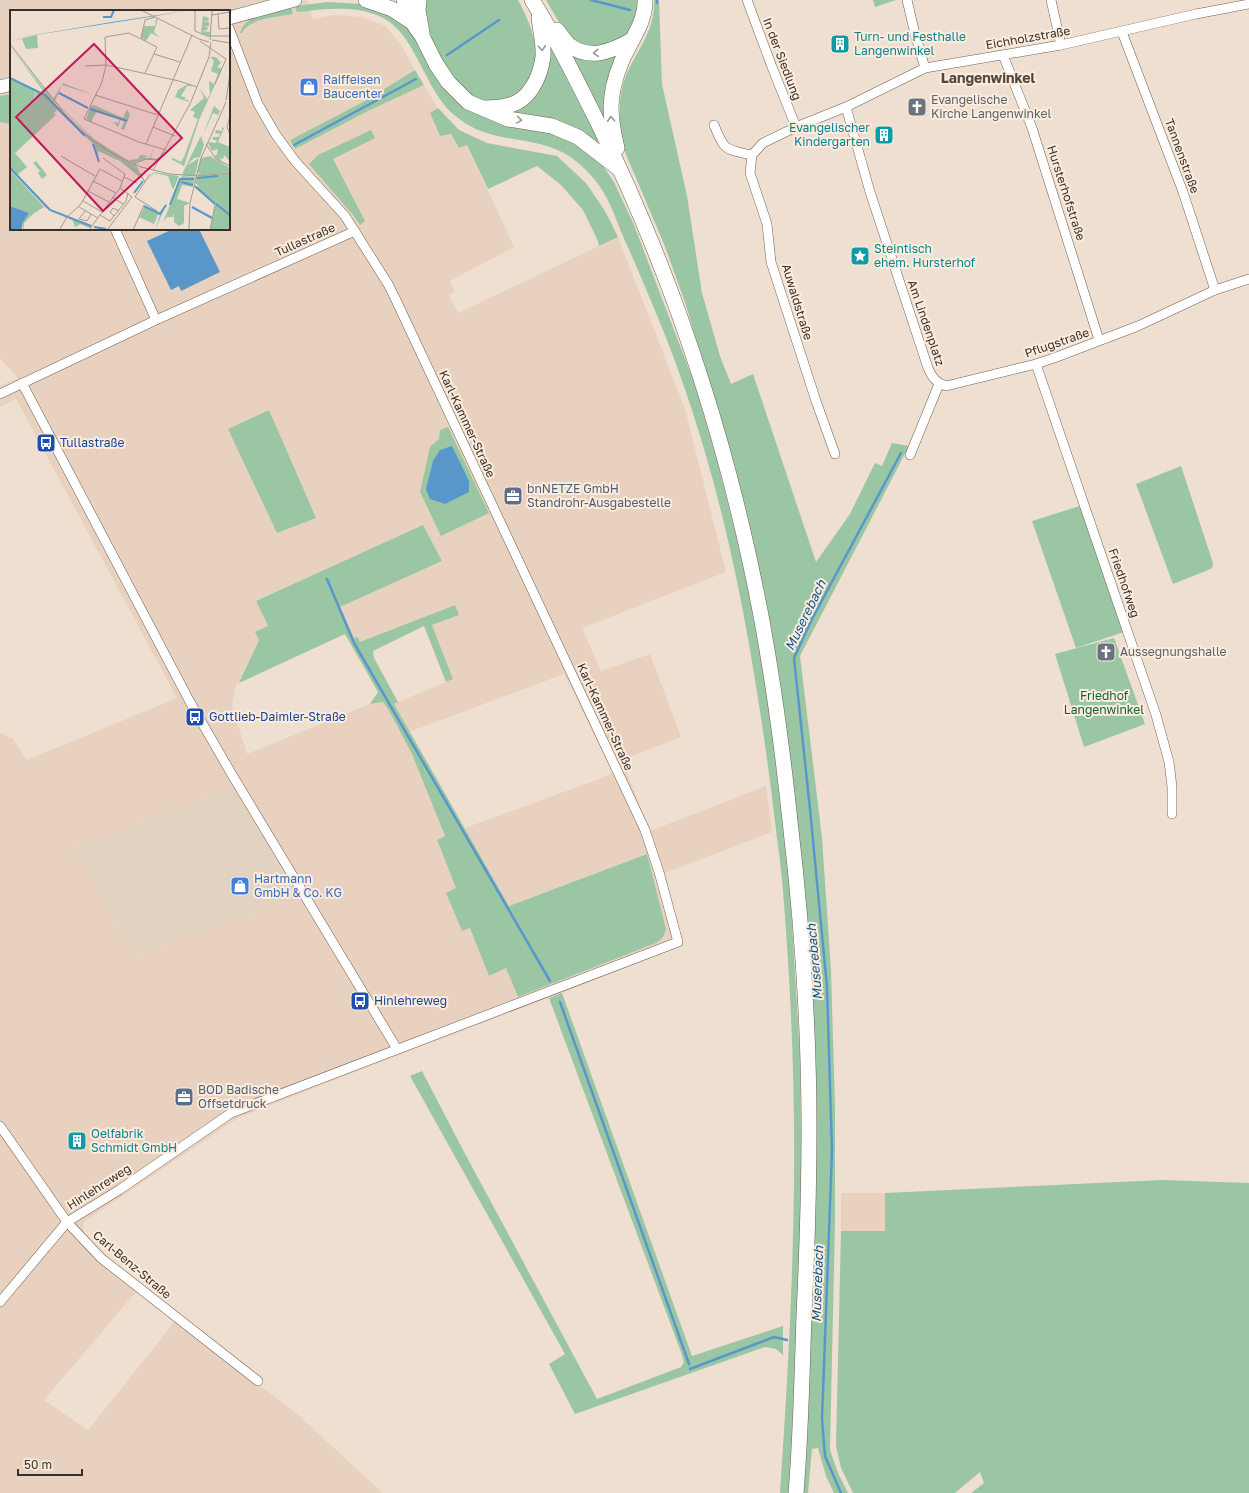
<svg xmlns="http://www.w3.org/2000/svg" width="1249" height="1493" font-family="'Golos Text',sans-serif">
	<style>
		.commercial { fill: #e2d2c0 }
		.built { fill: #e8d2bf; fill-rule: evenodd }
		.green { fill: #9ac6a4 }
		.water { fill: #5997cb }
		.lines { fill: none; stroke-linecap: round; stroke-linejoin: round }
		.stream { stroke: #5997cb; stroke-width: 2.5 }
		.street-casing { stroke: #6c5f53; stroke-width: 10 }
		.secondary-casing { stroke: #6c5f53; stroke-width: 14 }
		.primary-casing { stroke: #6c5f53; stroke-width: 16 }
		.street { stroke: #fff; stroke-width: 9 }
		.secondary { stroke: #fff; stroke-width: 13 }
		.primary { stroke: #fff; stroke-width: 15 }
		.oneway { stroke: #9a9895 }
		.labels { text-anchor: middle; stroke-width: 4; stroke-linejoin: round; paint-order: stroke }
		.culture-label { font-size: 12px; fill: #0d838f; stroke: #fcecde; text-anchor: start }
		.street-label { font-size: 12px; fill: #36302b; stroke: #fcecde }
		.shop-label { font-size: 12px; fill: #366cbe; stroke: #fcecde; text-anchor: start }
		.worship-label { font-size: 12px; fill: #5b616d; stroke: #fcecde; text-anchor: start }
		.transit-label { font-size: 12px; fill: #164399; stroke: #fcecde; text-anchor: start }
		.service-label { font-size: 12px; fill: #4e5e75; stroke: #fcecde; text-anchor: start }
		.park-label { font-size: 12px; fill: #105f30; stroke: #fcecde }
		.water-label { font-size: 13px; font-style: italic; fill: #0e5688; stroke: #fcecde }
		.quarter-label { font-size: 14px; font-weight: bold; fill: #53463a; stroke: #fcecde }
		.inset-river { fill: none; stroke: #5997cb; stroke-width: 2 }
		.inset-road { fill: none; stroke: #a5998f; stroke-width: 1 }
		.view { fill: #c2185b; fill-opacity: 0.15; stroke: #c2185b; stroke-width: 2 }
		.inset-edge { fill: none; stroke: #36302b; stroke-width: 2 }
	</style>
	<rect width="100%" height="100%" fill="#efdfd1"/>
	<polygon class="commercial" points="233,786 297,897 137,956 71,848 214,795"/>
	<g class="built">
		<path d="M 0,0 L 307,0 L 313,19 L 333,15 L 362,17 L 385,26 L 400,43 L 415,70 L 363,102 L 290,140 L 295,149 L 368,111 L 424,85 L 438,108 L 430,113 L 440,136 L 451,134 L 459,148 L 467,145 L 514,247 L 450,281 L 455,292 L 449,295 L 458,313 L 618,237 L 685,409 L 726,572 L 582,628 L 601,671 L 650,654 L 681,737 L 622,760 L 650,831 L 766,786 L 772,832 L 665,873 L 683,945 L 562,993 L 412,1050 L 238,1118 L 84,1222 L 83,1230 L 89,1242 L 141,1286 L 44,1400 L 88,1430 L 176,1320 L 297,1414 L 383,1493 L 0,1493 L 0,733 L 13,739 L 27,760 L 177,698 L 16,399 L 0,407 L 0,386 L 18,378 L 0,358 ZM 11,11 L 229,11 L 229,229 L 11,229 ZM 423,526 L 442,561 L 340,607 L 354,639 L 360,643 L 455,605 L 459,615 L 432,625 L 453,679 L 393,704 L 409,732 L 564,674 L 612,772 L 602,778 L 465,828 L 509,906 L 646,854 L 666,928 L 664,936 L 661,940 L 656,943 L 518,997 L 506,968 L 489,976 L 470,928 L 462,931 L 446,893 L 456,888 L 437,840 L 445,836 L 412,754 L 387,707 L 383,702 L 370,704 L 247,754 L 232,706 L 236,685 L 239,683 L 259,640 L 268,627 L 256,601 ZM 233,786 L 297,897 L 137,956 L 71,848 L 214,795 Z"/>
		<polygon points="841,1193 885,1193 886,1231 841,1231"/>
	</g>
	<g class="green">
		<path d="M 423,0 L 518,0 C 530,22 544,55 532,80 C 528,86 521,93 516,99 C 508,100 495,104 488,103 C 463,99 435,53 429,31 C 426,21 425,10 423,0 Z"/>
		<polygon points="546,0 640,0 632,28 620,41 584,49 567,36"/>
		<path d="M 654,0 L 659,0 L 662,84 L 687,196 L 702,293 L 720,356 L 731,384 L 753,374 L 816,562 L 850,514 L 875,463 L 882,466 L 892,443 L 909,446 L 800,656 L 822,838 L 831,970 L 835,1107 L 835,1222 L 830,1450 L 838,1473 L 848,1493 L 834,1493 L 826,1476 L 818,1448 L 812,1449 L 808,1493 L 801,1493 L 810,1360 L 815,1173 L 808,956 L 801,852 L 789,752 L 775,654 L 764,593 L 748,523 L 731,460 L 686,305 L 664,244 L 622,145 C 620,126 618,108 622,89 C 629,57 656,36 654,0 Z"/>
		<polygon points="873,0 896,0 875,7"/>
		<path d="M 328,2 L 363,4 L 388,12 L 410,30 L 472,111 L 506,125 L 561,134 L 590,152 L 603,166 L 614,182 L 634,225 L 695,385 L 718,464 L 742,559 L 757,633 L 778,766 L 789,872 L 800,1056 L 801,1130 L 801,1224 L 790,1493 L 780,1493 C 787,1390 793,1287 794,1183 C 795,1086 791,988 783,891 C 781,865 777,840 774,814 C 769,771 763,729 756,686 C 736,559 706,432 656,313 C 645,287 634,260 622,234 C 615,216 608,196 595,180 C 584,167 571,155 555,149 C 522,136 488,142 458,118 C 444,108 435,93 427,77 C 419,63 412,46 401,33 C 376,2 332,8 297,12 L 295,6 Z"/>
		<path d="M 291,7 L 293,14 C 278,17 249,18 242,33 L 240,33 C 245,14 275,11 291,7 Z"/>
		<polygon points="547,36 606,152 503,114 532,94"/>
		<polygon points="622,49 605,121 570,52"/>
		<polygon points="415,70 424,85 368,111 295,149 290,140 363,102"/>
		<polygon points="11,94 11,124 0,122 0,96"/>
		<polygon points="438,108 459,130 487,143 557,156 586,183 605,211 618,237 599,246 598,241 583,210 561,185 537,166 488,189 467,145 459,148 451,134 440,136 430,113"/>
		<polygon points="371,130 375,138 333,159 365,221 360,225 353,215 309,164 318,155"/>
		<polygon points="269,410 316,518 277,533 228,429"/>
		<polygon points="448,427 489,513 441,536 420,492 430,447 439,439 440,430"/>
		<polygon points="1181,466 1213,563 1212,568 1208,570 1173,584 1136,484"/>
		<polygon points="1080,506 1124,632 1076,648 1032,521"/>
		<path d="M 423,525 L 442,561 L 340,607 L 354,638 L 358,637 L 360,642 L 455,605 L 459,615 L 432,625 L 453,679 L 446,682 L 424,626 L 373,651 L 374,658 L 398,702 L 394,704 L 509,906 L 647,854 L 666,929 C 664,936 663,939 656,943 L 518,997 L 506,968 L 489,976 L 470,928 L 462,931 L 446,893 L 456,888 L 437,840 L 445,836 L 412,754 L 387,707 L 383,702 L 370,704 L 378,692 L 345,634 L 239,683 L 259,640 L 255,632 L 268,626 L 256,601 Z"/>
		<polygon points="1114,638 1145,724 1084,747 1055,654"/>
		<polygon points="562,993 692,1356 783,1326 783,1355 776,1349 765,1347 575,1414 549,1364 565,1354 410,1076 422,1071 463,1150 597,1399 681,1367 684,1362 681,1352 549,998"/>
		<polygon points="1162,1180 1249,1183 1249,1493 971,1493 984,1483 980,1472 955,1493 853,1493 841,1468 836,1446 841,1231 885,1231 885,1193"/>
	</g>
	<g class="water">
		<polygon points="173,229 199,229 220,272 181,291 179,286 171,290 147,241"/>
		<polygon points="452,446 469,481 469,492 445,504 430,499 426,489 433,461 440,450"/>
	</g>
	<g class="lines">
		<g class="stream">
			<polyline points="591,0 630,10"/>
			<polyline points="657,3 657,0"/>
			<polyline points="447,55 499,20"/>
			<polyline points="294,145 416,79"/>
			<polyline points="327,579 354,643 550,981"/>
			<polyline points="560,1002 689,1364"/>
			<polyline points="690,1369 774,1337 787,1340"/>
			<polyline points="841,1493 825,1456 822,1419 832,1151 827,987 810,809 794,658 811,621 901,453"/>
		</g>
		<g class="street-casing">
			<g id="street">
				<polyline points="747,0 772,67 796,127"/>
				<polyline points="907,0 915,34 925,68"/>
				<polyline points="1051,0 1061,45"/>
				<polyline points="1122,32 1183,192 1215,290"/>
				<polyline points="1003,55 1032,128 1099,340"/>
				<path d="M 846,107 L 870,192 L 928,368 C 932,377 936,383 946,386 L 1036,364 L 1054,358 L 1138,326 L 1215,290 L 1249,279"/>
				<path d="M 714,125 C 725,152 725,149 752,155"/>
				<polyline points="115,229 156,320"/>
				<polyline points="1036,364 1156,715 1169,762 1172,787 1172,814"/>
				<polyline points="22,383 190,702 231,773 397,1049"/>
				<polyline points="0,394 156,320 355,231"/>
				<polyline points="835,454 816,401 771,262 767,224 750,173 752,155 763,143 796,127 846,107 925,68 1061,45 1196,14 1249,4"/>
				<polyline points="910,455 939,384"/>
				<polyline points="0,1126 67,1222 101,1258 258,1381"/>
				<polyline points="0,1302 67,1222 119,1190 231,1113 678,942 659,872 645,830 395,298 388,284 345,216 295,161 276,135 258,104 229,28"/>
			</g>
		</g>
		<g class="secondary-casing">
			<g id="secondary">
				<polyline points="229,18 295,0"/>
				<polyline points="0,87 11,84"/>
			</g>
		</g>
		<g class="primary-casing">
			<g id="primary">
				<polyline points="366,0 392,9 412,22 422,36 436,64 448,82 468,102 508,119 552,126 578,137 618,168"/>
				<polyline points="404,0 412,22"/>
				<polyline points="419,0 418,10 422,33"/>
				<path d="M 532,0 C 557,40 577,81 598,123 C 675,280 730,450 762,621 C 774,687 783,754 790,821 C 802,923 809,1026 809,1129 C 809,1191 807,1253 804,1315 C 802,1374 801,1434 796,1493"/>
				<path d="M 557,30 C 561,35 565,41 569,45 C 590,61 612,51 632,40"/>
				<path d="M 484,108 C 492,108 499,108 506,106 C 529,102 540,78 543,57 C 544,44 540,29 539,17"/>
				<path d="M 617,148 C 609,115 608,95 621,63 C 629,42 646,23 645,0"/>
			</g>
		</g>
		<use href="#street" class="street"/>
		<use href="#secondary" class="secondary"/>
		<use href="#primary" class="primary"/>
	</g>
	<defs><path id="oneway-chevron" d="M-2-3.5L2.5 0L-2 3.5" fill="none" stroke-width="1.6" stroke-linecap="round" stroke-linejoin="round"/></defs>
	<g class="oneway">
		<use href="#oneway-chevron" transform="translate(542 48) rotate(85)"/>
		<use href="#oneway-chevron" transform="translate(596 53) rotate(176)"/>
		<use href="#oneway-chevron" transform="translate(611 119) rotate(-93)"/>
		<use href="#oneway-chevron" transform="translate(519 120) rotate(9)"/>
	</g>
	<defs>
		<g id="building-square" transform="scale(1)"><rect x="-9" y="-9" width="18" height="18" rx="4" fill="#0f9aa8" stroke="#fcecde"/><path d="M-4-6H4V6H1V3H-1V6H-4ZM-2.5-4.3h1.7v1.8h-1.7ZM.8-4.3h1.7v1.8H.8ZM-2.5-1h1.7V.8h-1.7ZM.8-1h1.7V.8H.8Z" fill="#fff"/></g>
		<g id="shop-square" transform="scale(1)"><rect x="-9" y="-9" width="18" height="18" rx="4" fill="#3f7fe0" stroke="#fcecde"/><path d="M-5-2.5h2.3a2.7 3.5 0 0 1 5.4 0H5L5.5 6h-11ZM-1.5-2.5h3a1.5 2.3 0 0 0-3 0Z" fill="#fff"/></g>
		<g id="church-square" transform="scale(1)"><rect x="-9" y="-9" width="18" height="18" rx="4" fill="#6b7280" stroke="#fcecde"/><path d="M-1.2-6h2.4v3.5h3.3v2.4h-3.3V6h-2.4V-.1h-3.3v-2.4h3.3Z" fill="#fff"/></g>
		<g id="sight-square" transform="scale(1)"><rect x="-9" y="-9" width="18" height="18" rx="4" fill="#0f9aa8" stroke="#fcecde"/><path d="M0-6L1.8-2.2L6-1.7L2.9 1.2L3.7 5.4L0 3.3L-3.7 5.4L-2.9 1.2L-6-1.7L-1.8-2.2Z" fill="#fff"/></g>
		<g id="bus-square" transform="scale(1)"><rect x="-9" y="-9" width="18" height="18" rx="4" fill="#1a4fb4" stroke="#fcecde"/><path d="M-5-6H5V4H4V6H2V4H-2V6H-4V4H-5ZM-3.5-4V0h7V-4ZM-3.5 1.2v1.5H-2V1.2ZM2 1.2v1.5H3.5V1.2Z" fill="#fff"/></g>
		<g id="office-square" transform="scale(1)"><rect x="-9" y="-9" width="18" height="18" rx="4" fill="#5c6f8a" stroke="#fcecde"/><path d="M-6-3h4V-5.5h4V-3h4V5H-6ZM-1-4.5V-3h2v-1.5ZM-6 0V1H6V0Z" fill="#fff"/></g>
	</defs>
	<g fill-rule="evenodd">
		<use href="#building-square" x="840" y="44"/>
		<use href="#shop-square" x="309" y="87"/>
		<use href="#church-square" x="917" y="107"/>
		<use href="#building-square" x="884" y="135"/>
		<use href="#sight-square" x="860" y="256"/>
		<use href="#bus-square" x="46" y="443"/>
		<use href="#office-square" x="513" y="496"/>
		<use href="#church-square" x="1106" y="652"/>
		<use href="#bus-square" x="195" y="717"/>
		<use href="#shop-square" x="240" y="886"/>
		<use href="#bus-square" x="360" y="1001"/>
		<use href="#office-square" x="184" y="1097"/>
		<use href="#building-square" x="77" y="1141"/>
	</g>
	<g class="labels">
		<g class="culture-label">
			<text x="854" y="41">Turn- und Festhalle<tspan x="854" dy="14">Langenwinkel</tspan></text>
			<text x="870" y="132" text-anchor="end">Evangelischer<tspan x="870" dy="14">Kindergarten</tspan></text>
			<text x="874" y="253">Steintisch<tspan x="874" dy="14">ehem. Hursterhof</tspan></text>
			<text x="91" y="1138">Oelfabrik<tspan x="91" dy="14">Schmidt GmbH</tspan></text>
		</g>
		<g class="street-label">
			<text transform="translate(1028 38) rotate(-10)" y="4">Eichholzstraße</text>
			<text transform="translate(782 59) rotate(69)" y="4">In der Siedlung</text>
			<text transform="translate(1182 156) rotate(70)" y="4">Tannenstraße</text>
			<text transform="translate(1066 193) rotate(72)" y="4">Hursterhofstraße</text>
			<text transform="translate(305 240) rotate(-24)" y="4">Tullastraße</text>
			<text transform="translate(797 302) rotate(73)" y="4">Auwaldstraße</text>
			<text transform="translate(926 323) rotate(71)" y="4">Am Lindenplatz</text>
			<text transform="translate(1057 343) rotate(-19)" y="4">Pflugstraße</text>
			<text transform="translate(467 424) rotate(65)" y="4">Karl-Kammer-Straße</text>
			<text transform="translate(1124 583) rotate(71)" y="4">Friedhofweg</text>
			<text transform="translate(605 717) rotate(65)" y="4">Karl-Kammer-Straße</text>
			<text transform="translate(99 1187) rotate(-33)" y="4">Hinlehreweg</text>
			<text transform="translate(132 1265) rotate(40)" y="4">Carl-Benz-Straße</text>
		</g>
		<g class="shop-label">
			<text x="323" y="84">Raiffeisen<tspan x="323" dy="14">Baucenter</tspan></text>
			<text x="254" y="883">Hartmann<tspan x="254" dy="14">GmbH &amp; Co. KG</tspan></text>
		</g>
		<g class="worship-label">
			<text x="931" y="104">Evangelische<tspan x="931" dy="14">Kirche Langenwinkel</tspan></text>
			<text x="1120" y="656">Aussegnungshalle</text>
		</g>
		<g class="transit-label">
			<text x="60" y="447">Tullastraße</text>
			<text x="209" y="721">Gottlieb-Daimler-Straße</text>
			<text x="374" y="1005">Hinlehreweg</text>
		</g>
		<g class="service-label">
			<text x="527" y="493">bnNETZE GmbH<tspan x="527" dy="14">Standrohr-Ausgabestelle</tspan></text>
			<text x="198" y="1094">BOD Badische<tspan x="198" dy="14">Offsetdruck</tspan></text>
		</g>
		<g class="park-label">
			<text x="1104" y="700">Friedhof<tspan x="1104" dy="14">Langenwinkel</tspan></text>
		</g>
		<g class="water-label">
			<text transform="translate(805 615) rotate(-64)" y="5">Muserebach</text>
			<text transform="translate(814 962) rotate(-95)" y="5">Muserebach</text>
			<text transform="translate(817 1284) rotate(-88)" y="5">Muserebach</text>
		</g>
		<g class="quarter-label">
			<text x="988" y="83">Langenwinkel</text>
		</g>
	</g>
	<g transform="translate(10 10)">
		<rect width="220" height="220" fill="#efdfd1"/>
		<path d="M 193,6 L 199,8 L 198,11 L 193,11 L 199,12 L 199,16 L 192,16 L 198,17 L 197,20 L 192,21 L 200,22 L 199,26 L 191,23 ZM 146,9 L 148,9 L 144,22 L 149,27 L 141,23 L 136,31 L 131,28 L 134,16 L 145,16 ZM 27,25 L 28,38 L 16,39 L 12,29 L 0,31 ZM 0,33 L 43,89 L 53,73 L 83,85 L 52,75 L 49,83 L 78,99 L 49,83 L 45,91 L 88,133 L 119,150 L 128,149 L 130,145 L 138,146 L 133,148 L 128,151 L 134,148 L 140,148 L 144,136 L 141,148 L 148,149 L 155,140 L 153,145 L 150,148 L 147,150 L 136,149 L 124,153 L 87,133 L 42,89 ZM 0,36 L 52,102 L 72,121 L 124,155 L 133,170 L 110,151 L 88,141 L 89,153 L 83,134 L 47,100 L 44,103 L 46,105 L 5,143 L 17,157 L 7,165 L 39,199 L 56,208 L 82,215 L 80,218 L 70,214 L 65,217 L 63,211 L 36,198 L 0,159 L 0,68 L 25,80 L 24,93 L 26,81 L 36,85 ZM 200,47 L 206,47 L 211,53 L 207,57 L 212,59 L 189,110 L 174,156 L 161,149 L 163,148 L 171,152 L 174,147 L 188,109 L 183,107 L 185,102 L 180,100 L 194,88 L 191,81 L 188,83 L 191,80 L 197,89 L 200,84 L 199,71 L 204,74 L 208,64 L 201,61 L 204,51 ZM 178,74 L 183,76 L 177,76 L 171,86 L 176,88 L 174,90 L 179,90 L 178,92 L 165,87 L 168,80 ZM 84,95 L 113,108 L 117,99 L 120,105 L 114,120 L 111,119 L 115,110 L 111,109 L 108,117 L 103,112 L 108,113 L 110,109 L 87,101 L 81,112 L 76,109 L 81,96 ZM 204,96 L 210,101 L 208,105 L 203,103 L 193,125 ZM 212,117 L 214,118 L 208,132 L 220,137 L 220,151 L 214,145 L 213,149 L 210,148 L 212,153 L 205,147 L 206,144 L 210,146 L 207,144 L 208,139 L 202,141 L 198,133 L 199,129 L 198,132 L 206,133 L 207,131 L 202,129 L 203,127 L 209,127 L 210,124 L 205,123 L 206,120 L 212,121 ZM 191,126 L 194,135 L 190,147 L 184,148 L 176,156 L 189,148 L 185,166 L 172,165 L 176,156 ZM 200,146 L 220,158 L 220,162 L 187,166 L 190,162 L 187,163 L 191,148 ZM 26,151 L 37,165 L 32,169 L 28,163 L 30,161 L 23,153 ZM 0,160 L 34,197 L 23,204 L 14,213 L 14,220 L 12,214 L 19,203 L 0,196 ZM 144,162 L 169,166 L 163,180 L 158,166 L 144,163 L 132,177 ZM 220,163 L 220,220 L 200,220 L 205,195 L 184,177 L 189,177 L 185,172 L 186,167 ZM 172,166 L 185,167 L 183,177 L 172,175 L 167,189 L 180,193 L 174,196 L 174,213 L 169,216 L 164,212 L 164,202 L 163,207 L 157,207 L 153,212 ZM 157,193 L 145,220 L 150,205 L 148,204 L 144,214 L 129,207 L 135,196 L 149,203 Z" fill="#9ac6a4"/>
		<path d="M 181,0 L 133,8 L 0,29 L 102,12 ZM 0,196 L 19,203 L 12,214 L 12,220 L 0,220 Z" fill="#5997cb"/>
		<path class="inset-river" d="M 93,7 L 101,7 L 104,0M 0,68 L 35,85 L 75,126M 49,83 L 78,98M 80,99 L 117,111M 83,134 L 89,152M 0,158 L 40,200 L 81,216M 187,168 L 208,166M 171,172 L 183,175M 185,176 L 205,194M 124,183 L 133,171M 206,194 L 220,205M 160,195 L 170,169 L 184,169M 134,196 L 150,204 L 156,195M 182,197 L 202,208M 84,217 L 96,219"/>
		<path class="inset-road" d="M 131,0 L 189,29 L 199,32M 190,0 L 185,1 L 185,21 L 197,26 L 220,26M 208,4 L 209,19 L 220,18M 202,5 L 220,2M 131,28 L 135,10 L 145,7M 200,30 L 202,0M 202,30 L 220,33M 190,31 L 216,49 L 205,74M 0,34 L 55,104 L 82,130 L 105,145 L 131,157 L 160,164 L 188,166 L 220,163M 144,44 L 170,52M 75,56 L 96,55 L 169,71 L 187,77M 135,63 L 147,37 L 119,23 L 95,27 L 96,55 L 92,72 L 74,109 L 129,132 L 156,140M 85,85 L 148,105M 216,90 L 220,64M 220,106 L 217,117 L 220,124M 143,117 L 165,126M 136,134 L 182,25M 196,134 L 206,149 L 220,156M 51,146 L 85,166M 123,154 L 136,149 L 146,150 L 153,145M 125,155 L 135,172M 90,159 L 112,171M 143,160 L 180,94 L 199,47 L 201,32M 114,167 L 127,173M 83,171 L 106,183M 110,178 L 122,187M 78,181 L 99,192M 102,187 L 113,194M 125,187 L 140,164M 125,187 L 147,201M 73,191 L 92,202M 69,197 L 88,208M 75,201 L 69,209 L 77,211 L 81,204M 90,205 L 100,211 L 116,191 L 118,183M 104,206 L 100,202 L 103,198 L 109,201M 50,219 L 57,207 L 71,194 L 90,159M 79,220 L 110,178 L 115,164 L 93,148M 97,220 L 122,187M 123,220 L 134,195M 179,220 L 180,193 L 191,148 L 216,92M 200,220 L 205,195"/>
		<path class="view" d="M 84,34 L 172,128 L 93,201 L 6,107 Z"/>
		<rect width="220" height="220" class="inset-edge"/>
	</g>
	<path d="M18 1469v6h64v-6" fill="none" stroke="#36302b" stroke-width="2"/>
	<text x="24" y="1469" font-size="12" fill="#36302b" stroke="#fcecde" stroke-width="3" paint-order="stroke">50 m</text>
</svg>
